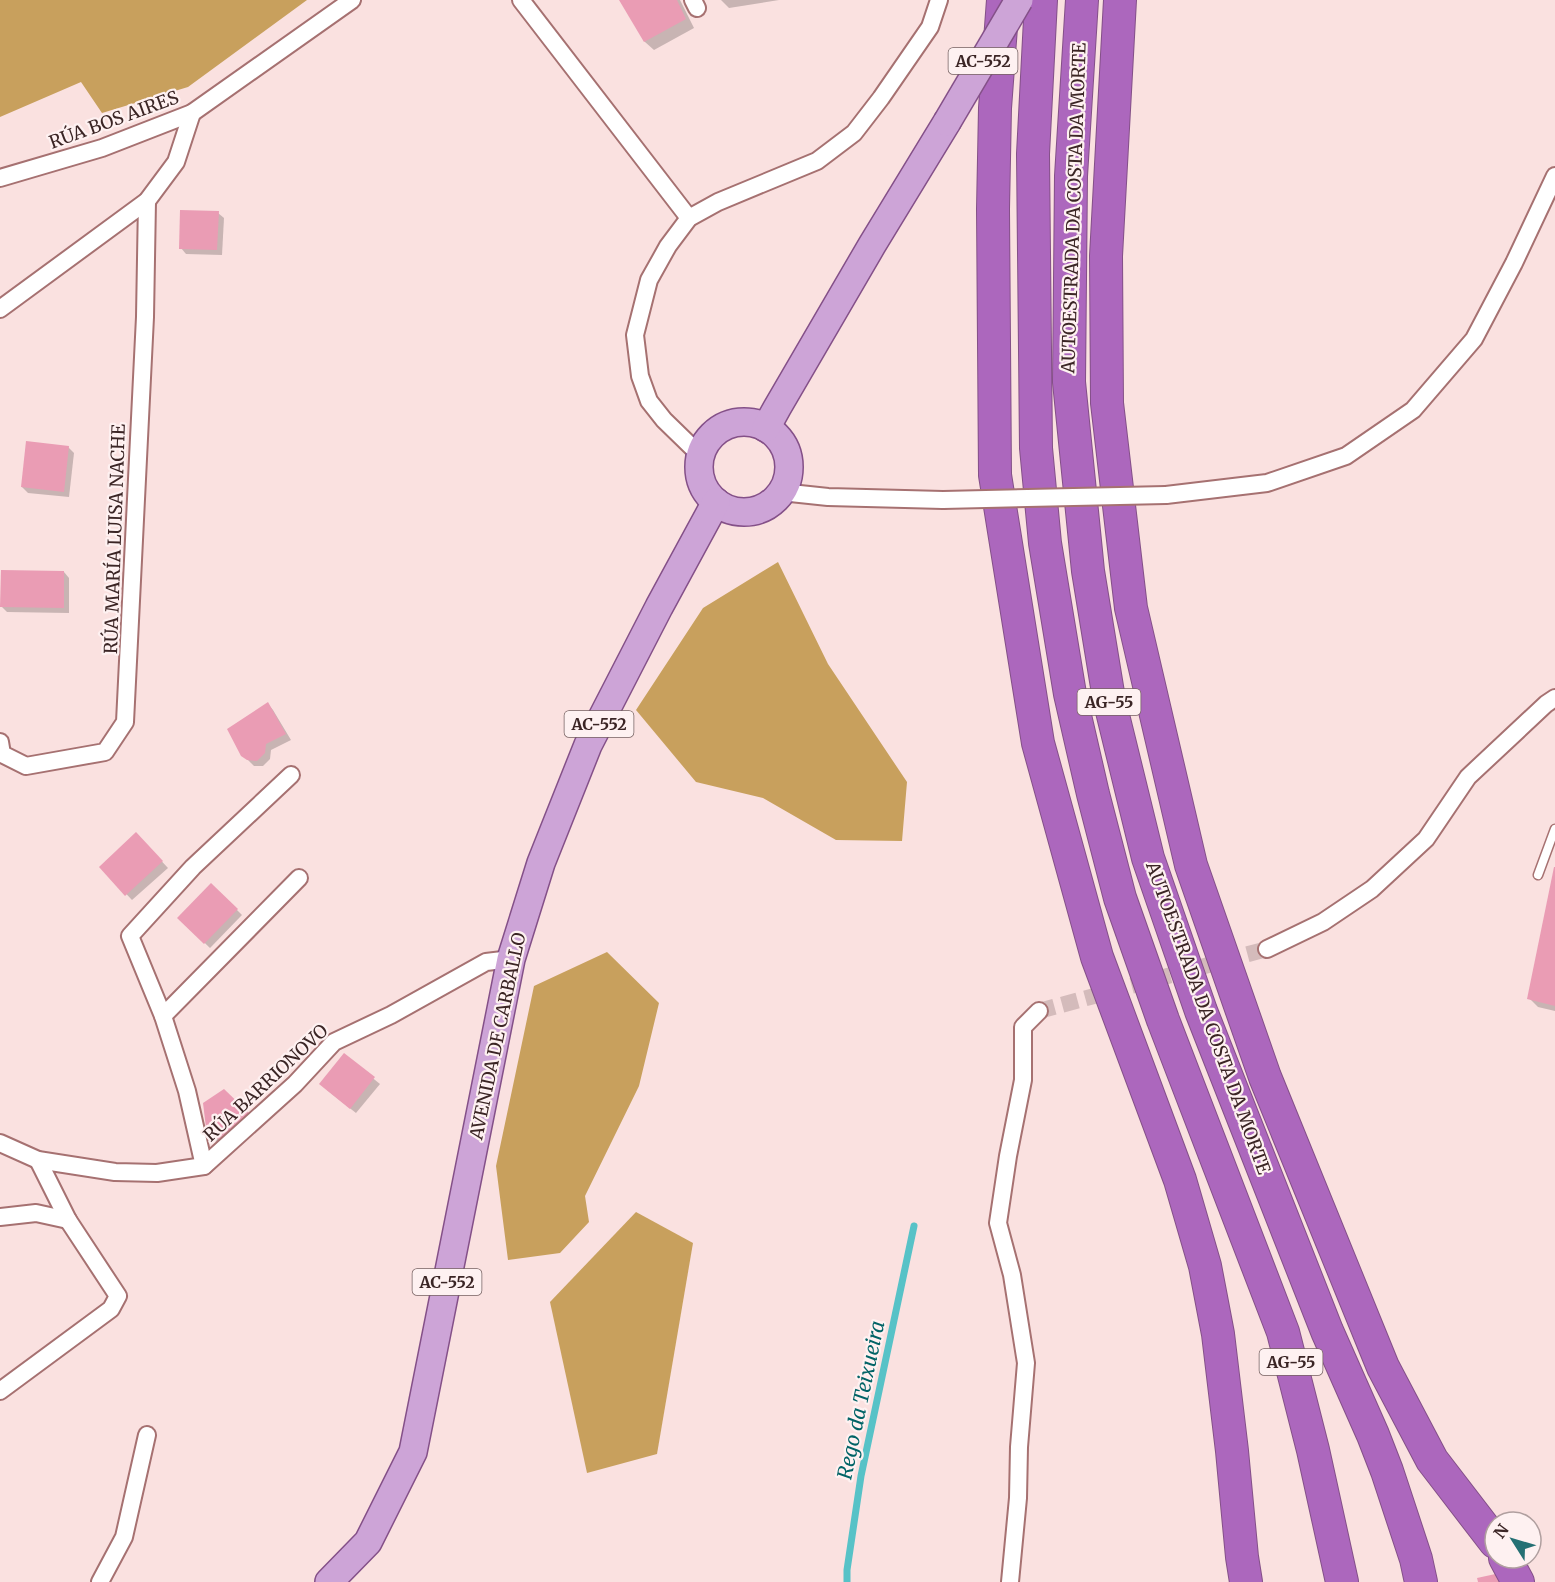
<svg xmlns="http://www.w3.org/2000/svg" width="1555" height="1582" font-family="Merriweather,serif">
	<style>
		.forest { fill: #c8a05d }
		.shadow { fill: #0003 }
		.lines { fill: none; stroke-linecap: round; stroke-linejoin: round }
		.stream { stroke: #57c2c7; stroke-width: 7 }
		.building { fill: #ea9cb4 }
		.minor-tunnel { stroke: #d4bbbb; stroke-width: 16; stroke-dasharray: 16 8; stroke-linecap: butt }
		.service-casing { stroke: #a67171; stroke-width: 11 }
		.minor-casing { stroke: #a67171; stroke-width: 20 }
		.primary-casing { stroke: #845088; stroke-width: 30 }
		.motorway-casing { stroke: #845088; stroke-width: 34 }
		.service { stroke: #fff; stroke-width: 8 }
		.minor { stroke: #fff; stroke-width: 16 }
		.primary { stroke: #cda4d7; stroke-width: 27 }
		.motorway { stroke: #ac67bd; stroke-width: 32 }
		.minor-bridge-casing { stroke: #a67171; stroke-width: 20; stroke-linecap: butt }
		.primary-bridge-casing { stroke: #845088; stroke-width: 30; stroke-linecap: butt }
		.minor-bridge { stroke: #fff; stroke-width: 16 }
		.primary-bridge { stroke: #cda4d7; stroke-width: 27 }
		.labels { text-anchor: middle; stroke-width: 4.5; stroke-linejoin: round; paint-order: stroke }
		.shield { fill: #fef1f1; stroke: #766262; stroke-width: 1.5 }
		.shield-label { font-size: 16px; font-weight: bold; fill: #3b2525 }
		.street-label { font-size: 18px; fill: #3b2525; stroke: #fef1f1 }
		.water-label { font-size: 20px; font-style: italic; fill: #016366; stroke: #fef1f1 }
	</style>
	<rect width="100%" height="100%" fill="#fae1e0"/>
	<g class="forest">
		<polygon points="0,0 307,0 188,87 102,113 81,82 0,117"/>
		<polygon points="778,562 828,664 907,782 902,841 836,840 763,798 696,782 636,710 703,608"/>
		<polygon points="607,952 659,1003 639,1086 585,1196 589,1222 560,1253 508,1260 496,1166 534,986"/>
		<polygon points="636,1212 693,1243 657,1454 587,1473 550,1302"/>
	</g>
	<g class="shadow">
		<polygon points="621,0 680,0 694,28 654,50 645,42"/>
		<polygon points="721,0 779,0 729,8"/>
		<polygon points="218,213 224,218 222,255 186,254 181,248"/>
		<polygon points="68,447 74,453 69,497 28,493 22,487"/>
		<polygon points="64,572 69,578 69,613 7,612 1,606"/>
		<polygon points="268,704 273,710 291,740 271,750 270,759 263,766 254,766 245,757"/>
		<polygon points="136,834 168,868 132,900 101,867"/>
		<polygon points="1555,869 1555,1011 1538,1007 1529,998"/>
		<polygon points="212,885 242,915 210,948 179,918"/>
		<polygon points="344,1055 380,1084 356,1113 327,1090"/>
		<polygon points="224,1091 253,1120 225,1144 214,1141 208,1135"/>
	</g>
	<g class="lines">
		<polyline class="stream" points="847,1582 847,1570 861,1476 914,1226"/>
	</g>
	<g class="building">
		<polygon points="619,0 677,0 686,19 644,42"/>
		<polygon points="180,210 219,211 217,250 179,249"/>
		<polygon points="26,441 69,446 64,492 21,487"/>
		<polygon points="1,570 64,571 64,608 0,607"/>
		<polygon points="268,702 286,734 266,744 265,753 257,761 247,760 241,756 227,729"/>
		<polygon points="136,832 163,861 125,896 99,867"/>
		<polygon points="1554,867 1555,867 1555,1006 1527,999"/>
		<polygon points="211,883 238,909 204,944 177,918"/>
		<polygon points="344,1053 375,1077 350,1109 319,1084"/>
		<polygon points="224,1089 249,1113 219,1139 207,1136 203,1103"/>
		<polygon points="1500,1573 1502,1582 1478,1582 1477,1578"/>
	</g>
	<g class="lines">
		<polyline class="minor-tunnel" points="1039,1011 1267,949"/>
		<g class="service-casing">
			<polyline id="service" points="1538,875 1555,829"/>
		</g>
		<g class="minor-casing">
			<g id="minor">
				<polyline points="521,0 689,218"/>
				<polyline points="693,0 697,8"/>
				<polyline points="0,178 102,148 192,113 352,0"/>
				<polyline points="0,309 147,201 176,162 192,113"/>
				<polyline points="700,455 664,420 649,401 640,376 635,335 649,280 668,246 689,218 718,202 817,161 854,133 881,98 930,27 939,0"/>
				<polyline points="781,492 828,497 943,500"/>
				<polyline points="1166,495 1267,483 1346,456 1413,410 1474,339 1514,263 1555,176"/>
				<polyline points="0,742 2,754 26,766 105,752 125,722 145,317 147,201"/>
				<polyline points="1267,949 1323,922 1372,889 1426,839 1468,777 1546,704 1555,698"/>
				<polyline points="163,1016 299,878"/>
				<polyline points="0,1143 38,1160 115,1172 157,1173 204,1166 295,1084 334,1042 391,1015 486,962 511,959"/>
				<polyline points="204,1166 187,1091 163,1016 130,936 193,867 291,775"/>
				<polyline points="0,1217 36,1213 68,1220"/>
				<polyline points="0,1391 111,1309 118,1296 68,1220 38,1160"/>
				<polyline points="100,1582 124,1537 147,1435"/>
				<polyline points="1010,1582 1018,1498 1019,1447 1026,1363 1012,1275 998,1223 1008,1156 1023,1080 1023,1027 1039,1011"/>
			</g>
		</g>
		<g class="primary-casing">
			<g id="primary">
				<circle cx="744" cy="467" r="45"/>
				<polyline points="766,428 777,408 872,245 947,122"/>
				<polyline points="329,1582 368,1542 413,1452 511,959 541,863 588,745 659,607 716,502"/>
			</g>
		</g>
		<g class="motorway-casing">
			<g id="motorway">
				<polyline points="1003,0 995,108 993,209 995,475 1038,743 1097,957 1180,1180 1205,1266 1218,1334 1232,1451 1242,1557 1246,1582"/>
				<polyline points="1041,0 1033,154 1036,448 1045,543 1070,694 1093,794 1120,898 1163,1020 1283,1332 1313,1450 1342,1582"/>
				<polyline points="1082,0 1071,176 1069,382 1088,571 1109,699 1148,858 1201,1011 1327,1331 1373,1435 1387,1471 1416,1559 1421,1582"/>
				<polyline points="1120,0 1106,256 1107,403 1131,608 1191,865 1265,1077 1383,1367 1432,1460 1495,1542"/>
				<polyline points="1505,1558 1518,1582"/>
			</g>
		</g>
		<use href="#service" class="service"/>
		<use href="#minor" class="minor"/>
		<use href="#primary" class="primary"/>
		<use href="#motorway" class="motorway"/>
		<g class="minor-bridge-casing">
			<polyline id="minor-bridge" points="943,500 1166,495"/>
		</g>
		<g class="primary-bridge-casing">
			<polyline id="primary-bridge" points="947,122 1019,0"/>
		</g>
		<use href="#minor-bridge" class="minor-bridge"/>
		<use href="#primary-bridge" class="primary-bridge"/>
	</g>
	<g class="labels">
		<g class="shield">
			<rect x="948.5" y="48" width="69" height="26" rx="4.5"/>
			<rect x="1077.5" y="689" width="63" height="26" rx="4.5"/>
			<rect x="564.5" y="711" width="69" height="26" rx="4.5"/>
			<rect x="412.5" y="1269" width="69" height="26" rx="4.5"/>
			<rect x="1259.5" y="1349" width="63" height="26" rx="4.5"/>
		</g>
		<g class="shield-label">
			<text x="983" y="67">AC-552</text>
			<text x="1109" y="708">AG-55</text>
			<text x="599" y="730">AC-552</text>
			<text x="447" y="1288">AC-552</text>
			<text x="1291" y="1368">AG-55</text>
		</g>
		<g class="street-label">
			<text transform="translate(114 120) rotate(-20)" y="6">RÚA BOS AIRES</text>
			<text transform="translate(1074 208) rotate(-88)" y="6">AUTOESTRADA DA COSTA DA MORTE</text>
			<text transform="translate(115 539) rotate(-88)" y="6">RÚA MARÍA LUISA NACHE</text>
			<text transform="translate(1208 1018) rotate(70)" y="6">AUTOESTRADA DA COSTA DA MORTE</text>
			<text transform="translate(498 1036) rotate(-78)" y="6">AVENIDA DE CARBALLO</text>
			<text transform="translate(266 1083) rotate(-43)" y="6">RÚA BARRIONOVO</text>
		</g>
		<g class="water-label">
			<text transform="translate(861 1400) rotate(-78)" y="7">Rego da Teixueira</text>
		</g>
	</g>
	<g transform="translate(1513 1540) rotate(307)"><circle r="28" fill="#fef1f1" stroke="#b09f9f" stroke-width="1.5"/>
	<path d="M0-4.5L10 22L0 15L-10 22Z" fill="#257074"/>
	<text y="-9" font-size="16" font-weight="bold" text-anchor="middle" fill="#3b2525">N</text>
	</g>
</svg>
